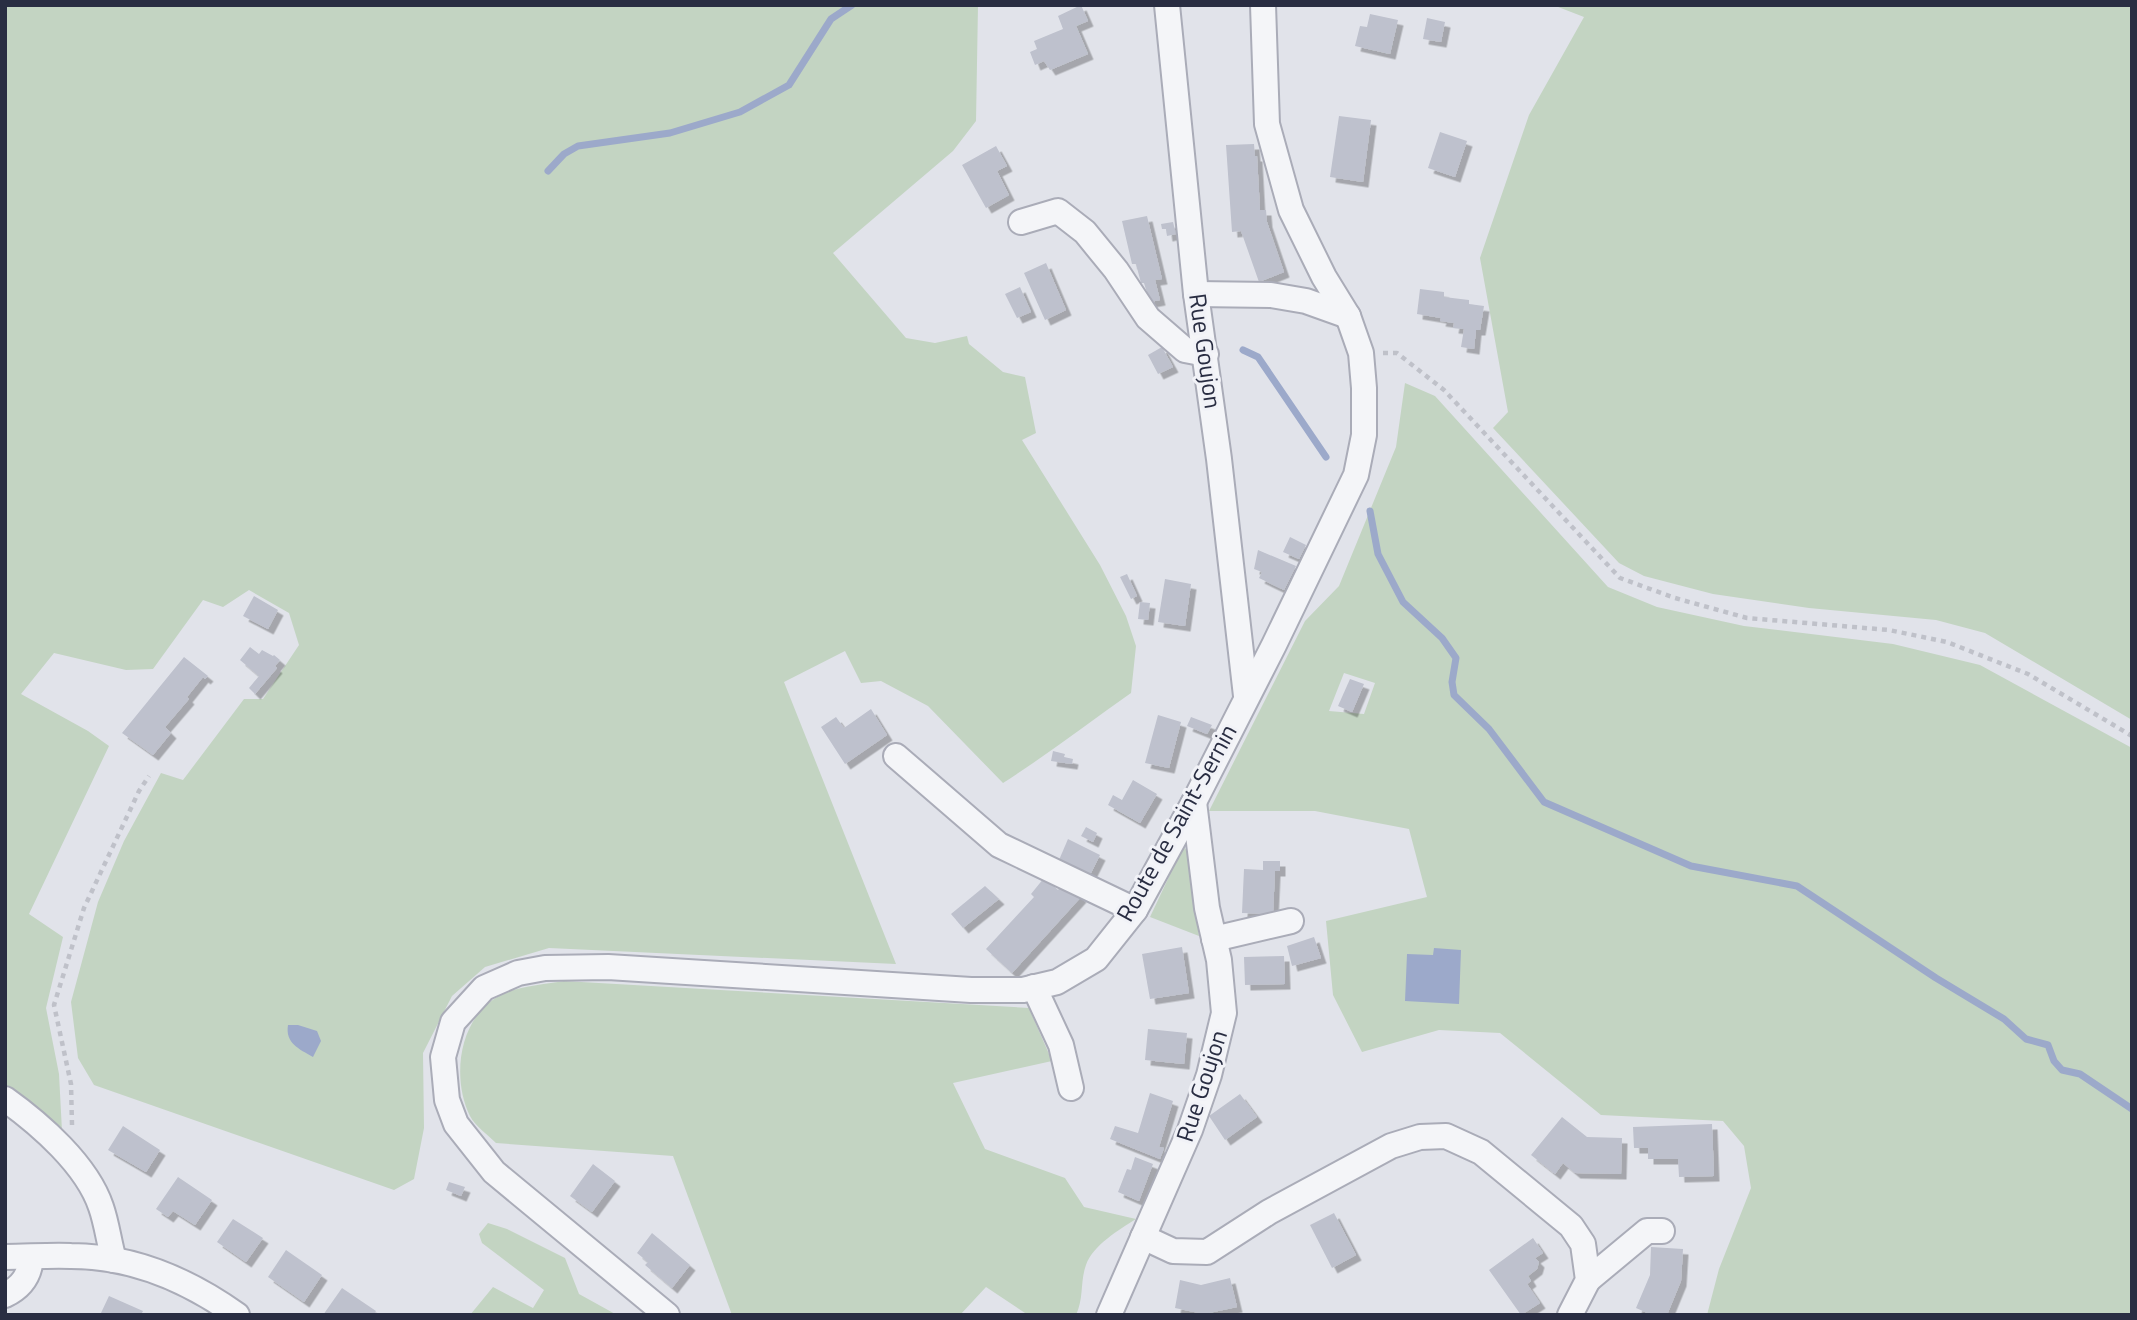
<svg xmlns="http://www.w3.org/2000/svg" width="2137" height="1320" font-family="'Titillium Web',sans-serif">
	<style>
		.green { fill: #c3d4c2; fill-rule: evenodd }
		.water { fill: #9ca9ca }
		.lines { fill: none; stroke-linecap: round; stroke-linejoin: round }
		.stream { stroke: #9ca9ca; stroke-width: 7 }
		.building { fill: #bec1cd; filter: url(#shadow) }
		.minor-casing { stroke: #aaacb8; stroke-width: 28 }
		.path { stroke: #bfc1c9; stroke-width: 4.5; stroke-dasharray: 5 5; stroke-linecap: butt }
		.minor { stroke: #f4f5f8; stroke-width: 24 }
		.labels { text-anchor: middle; stroke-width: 6; stroke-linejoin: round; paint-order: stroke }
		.street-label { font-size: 24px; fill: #292d42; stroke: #f1f2f7 }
	</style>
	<defs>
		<filter id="shadow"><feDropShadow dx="5.5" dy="5.5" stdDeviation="0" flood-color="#0004"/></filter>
	</defs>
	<rect width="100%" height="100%" fill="#e1e3ea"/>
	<g class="green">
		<path d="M 5,5 L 978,5 L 976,121 L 953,151 L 833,253 L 906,338 L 935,343 L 967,336 L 969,344 L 1003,372 L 1025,377 L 1036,433 L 1022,440 L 1100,565 L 1126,616 L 1136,646 L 1131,693 C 1088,723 1047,755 1003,783 L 928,706 L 881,681 L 861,683 L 845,651 L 784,682 L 896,964 L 549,948 L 485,967 L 452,996 L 423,1053 L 424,1128 L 414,1179 L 394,1190 L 94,1085 L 78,1058 L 71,1002 L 98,902 L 124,841 L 161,773 L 183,780 L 244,699 L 263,699 L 299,645 L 289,613 L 249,590 L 223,607 L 203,600 L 153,669 L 126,670 L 54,653 L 21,694 L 88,731 L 109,746 L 29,914 L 63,937 L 46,1008 L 59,1074 L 62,1131 L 5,1091 Z"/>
		<polygon points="1553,5 2132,5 2132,720 1985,633 1936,620 1809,608 1713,594 1644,576 1619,563 1493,428 1508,412 1480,258 1529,115 1584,17"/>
		<path d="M 1405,383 L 1435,396 L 1608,587 L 1657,607 L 1744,626 L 1893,644 L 1980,665 L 2132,748 L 2132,1315 L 1707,1315 L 1719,1269 L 1751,1188 L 1744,1146 L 1723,1121 L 1601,1115 L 1500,1033 L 1439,1030 L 1362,1052 L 1333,995 L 1326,921 L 1427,897 L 1409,829 L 1315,811 L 1209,811 L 1305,621 L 1339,586 L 1396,447 ZM 1344,673 L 1375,683 L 1364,714 L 1329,711 Z"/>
		<polygon points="1183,847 1189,852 1199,936 1150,917"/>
		<path d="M 564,981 L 1029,1008 L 1052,1061 L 953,1083 L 985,1149 L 1065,1178 L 1084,1207 L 1136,1219 C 1119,1230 1093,1245 1086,1265 C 1080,1281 1084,1298 1076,1315 L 1028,1315 L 986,1287 L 960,1315 L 732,1315 L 673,1156 L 496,1143 C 488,1135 475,1126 470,1116 C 450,1075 460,1012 505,993 C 521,986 547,984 564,981 Z"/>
		<polygon points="488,1223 507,1229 565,1258 579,1294 617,1315 470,1315 493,1287 533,1308 544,1290 482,1243 479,1234"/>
	</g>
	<g class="water">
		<polygon points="1434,948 1461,950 1459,1004 1405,1001 1407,954 1433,955"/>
		<path d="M 288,1025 L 298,1025 L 317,1031 L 321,1041 L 313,1057 C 299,1049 285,1043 288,1025 Z"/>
	</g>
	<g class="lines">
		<g class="stream">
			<polyline points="548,171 564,154 578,146 670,133 740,112 789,85 831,19 852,5"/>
			<polyline points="1243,350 1258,357 1326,457"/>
			<polyline points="1370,511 1378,554 1403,602 1442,638 1456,658 1452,682 1454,695 1489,729 1544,802 1691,866 1797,886 1936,978 2004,1019 2026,1039 2048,1045 2054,1061 2062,1070 2080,1074 2132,1109"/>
		</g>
	</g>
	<g class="building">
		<polygon points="1081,5 1088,21 1076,26 1088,54 1050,70 1044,61 1035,65 1030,52 1037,49 1034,41 1063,29 1058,16"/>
		<polygon points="1370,14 1398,20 1390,54 1355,46 1360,26 1367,27"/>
		<polygon points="1427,18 1445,22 1441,42 1423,39"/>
		<polygon points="1339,116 1371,120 1363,182 1330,177"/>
		<polygon points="1440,132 1467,141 1455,177 1428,168"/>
		<polygon points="1254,144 1255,156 1257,156 1260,210 1266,210 1267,222 1284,272 1259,282 1241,231 1232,232 1226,145"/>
		<polygon points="996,146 1007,166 997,171 1009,195 986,208 962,165"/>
		<polygon points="1147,216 1162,279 1155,280 1160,300 1150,302 1144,283 1141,283 1136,264 1132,264 1122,221"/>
		<polygon points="1173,222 1176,234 1167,236 1166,229 1162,229 1161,224"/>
		<polygon points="1046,263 1066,310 1045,320 1024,273"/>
		<polygon points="1020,287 1031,312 1017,318 1005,294"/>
		<polygon points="1420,289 1444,292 1444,297 1469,300 1469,304 1484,306 1480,330 1476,330 1474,349 1461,347 1464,329 1453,328 1454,323 1440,321 1441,318 1417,314"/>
		<polygon points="1162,347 1173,367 1158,374 1148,355"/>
		<polygon points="1290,537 1306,545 1299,559 1283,552"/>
		<polygon points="1258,550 1296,566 1284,590 1259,578 1262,572 1254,569"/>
		<polygon points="1127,574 1137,596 1131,599 1120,577"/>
		<polygon points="1165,579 1191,584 1185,626 1158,622"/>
		<polygon points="254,596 278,610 268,629 243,616"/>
		<polygon points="1140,602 1150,603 1148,620 1138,619"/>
		<polygon points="250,647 259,654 262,650 273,656 274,655 280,660 275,666 277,668 255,694 249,688 259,676 240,660"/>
		<polygon points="184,657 208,676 205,679 203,677 187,697 189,699 165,727 171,733 153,755 122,733"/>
		<polygon points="1350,679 1364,684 1352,712 1338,706"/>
		<polygon points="871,709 887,735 845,764 821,727 836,717 844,728"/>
		<polygon points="1158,715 1181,722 1169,768 1145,763"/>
		<polygon points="1191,717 1212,725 1207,734 1187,726"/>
		<polygon points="1053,751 1065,754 1064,757 1073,759 1072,764 1051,761"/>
		<polygon points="1133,780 1157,794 1140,823 1108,805 1113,795 1122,800"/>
		<polygon points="1086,827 1097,833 1093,842 1081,836"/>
		<polygon points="1068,839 1100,855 1090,875 1059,860"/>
		<polygon points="1263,861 1280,861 1280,871 1275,871 1273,914 1242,913 1244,869 1263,870"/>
		<polygon points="1044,878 1058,890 1064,882 1081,897 1012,973 986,949 1034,897 1031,894"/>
		<polygon points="985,886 999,899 963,928 951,914"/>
		<polygon points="1314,937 1321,958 1292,966 1287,946"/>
		<polygon points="1182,947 1189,993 1150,999 1142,954"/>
		<polygon points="1284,956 1285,984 1245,985 1244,957"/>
		<polygon points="1148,1029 1187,1033 1184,1064 1145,1060"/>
		<polygon points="1150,1093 1173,1101 1159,1147 1164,1148 1160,1159 1110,1139 1115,1126 1138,1133"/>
		<polygon points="1240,1094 1257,1117 1225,1140 1209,1116"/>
		<polygon points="1562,1117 1587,1137 1622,1138 1621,1174 1575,1173 1563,1163 1555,1174 1531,1155"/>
		<polygon points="1712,1124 1714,1176 1679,1177 1678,1159 1648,1159 1648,1148 1634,1148 1633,1127"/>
		<polygon points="123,1126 160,1150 146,1172 108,1150"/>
		<polygon points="1135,1157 1153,1164 1139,1201 1118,1192 1127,1169 1131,1170"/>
		<polygon points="593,1164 615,1181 592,1212 570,1196"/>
		<polygon points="178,1177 212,1200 195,1225 173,1211 168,1217 156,1209"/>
		<polygon points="449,1182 465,1187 461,1196 446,1190"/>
		<polygon points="1334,1213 1356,1255 1332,1268 1310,1225"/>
		<polygon points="233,1219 263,1238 246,1262 217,1242"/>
		<polygon points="652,1233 690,1265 672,1288 645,1265 648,1262 637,1253"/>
		<polygon points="1533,1238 1543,1253 1535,1258 1539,1262 1537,1269 1528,1276 1531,1281 1527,1284 1540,1303 1521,1315 1489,1270"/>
		<polygon points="1651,1247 1683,1249 1681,1281 1667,1315 1652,1315 1636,1308 1650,1275"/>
		<polygon points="286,1250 322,1275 304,1302 268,1277"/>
		<polygon points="1230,1278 1237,1307 1204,1314 1175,1308 1180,1280 1201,1285"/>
		<polygon points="342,1288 376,1311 373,1315 323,1315"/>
		<polygon points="109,1296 143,1311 141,1315 100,1315"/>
	</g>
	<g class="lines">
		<g class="minor-casing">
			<g id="minor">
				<polyline points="1167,5 1196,294 1219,459 1246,696"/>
				<polyline points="1021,222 1058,211 1085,232 1116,270 1148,318 1185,350 1206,354"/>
				<polyline points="1196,294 1271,295 1306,301 1348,316"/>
				<polyline points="896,756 999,845 1135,910"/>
				<polyline points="1214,939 1291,921"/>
				<polyline points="1034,987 1061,1045 1071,1088"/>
				<path d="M 5,1099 C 40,1124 87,1165 101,1207 C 107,1224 109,1243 114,1260"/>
				<polyline points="1143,1237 1173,1251 1207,1252 1269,1212 1391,1146 1420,1137 1446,1136 1481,1152 1571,1226 1583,1244 1588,1280 1570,1315"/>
				<path d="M 5,1257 C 27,1257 49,1255 71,1256 C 132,1256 188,1280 237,1315"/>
				<polyline points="1588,1280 1647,1231 1662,1231"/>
				<path d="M 5,1295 C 22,1287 30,1275 31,1257"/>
				<polyline points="667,1315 494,1172 456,1124 447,1100 443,1057 453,1022 484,988 518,973 545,968 608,967 971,990 1023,990 1057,982 1096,959 1135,910 1194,802 1274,645 1356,475 1364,435 1364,388 1361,353 1348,316 1324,277 1291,210 1267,124 1263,5"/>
				<polyline points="1109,1315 1190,1130 1209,1075 1224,1013 1219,960 1207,908 1194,802"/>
			</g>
		</g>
		<g class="path">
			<polyline points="1383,353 1397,353 1444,390 1620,578 1675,598 1747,618 1889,630 1947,642 2028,674 2132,736"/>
			<polyline points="72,1125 71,1084 54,1005 84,908 139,791 149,776"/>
		</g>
		<use href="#minor" class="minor"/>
	</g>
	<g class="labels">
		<g class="street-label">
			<text transform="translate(1205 351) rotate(82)" y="8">Rue Goujon</text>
			<text transform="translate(1177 823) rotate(-61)" y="8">Route de Saint-Sernin</text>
			<text transform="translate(1202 1086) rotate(-72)" y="8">Rue Goujon</text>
		</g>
	</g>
	<rect width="2137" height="1320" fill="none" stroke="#292d42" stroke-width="14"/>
</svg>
